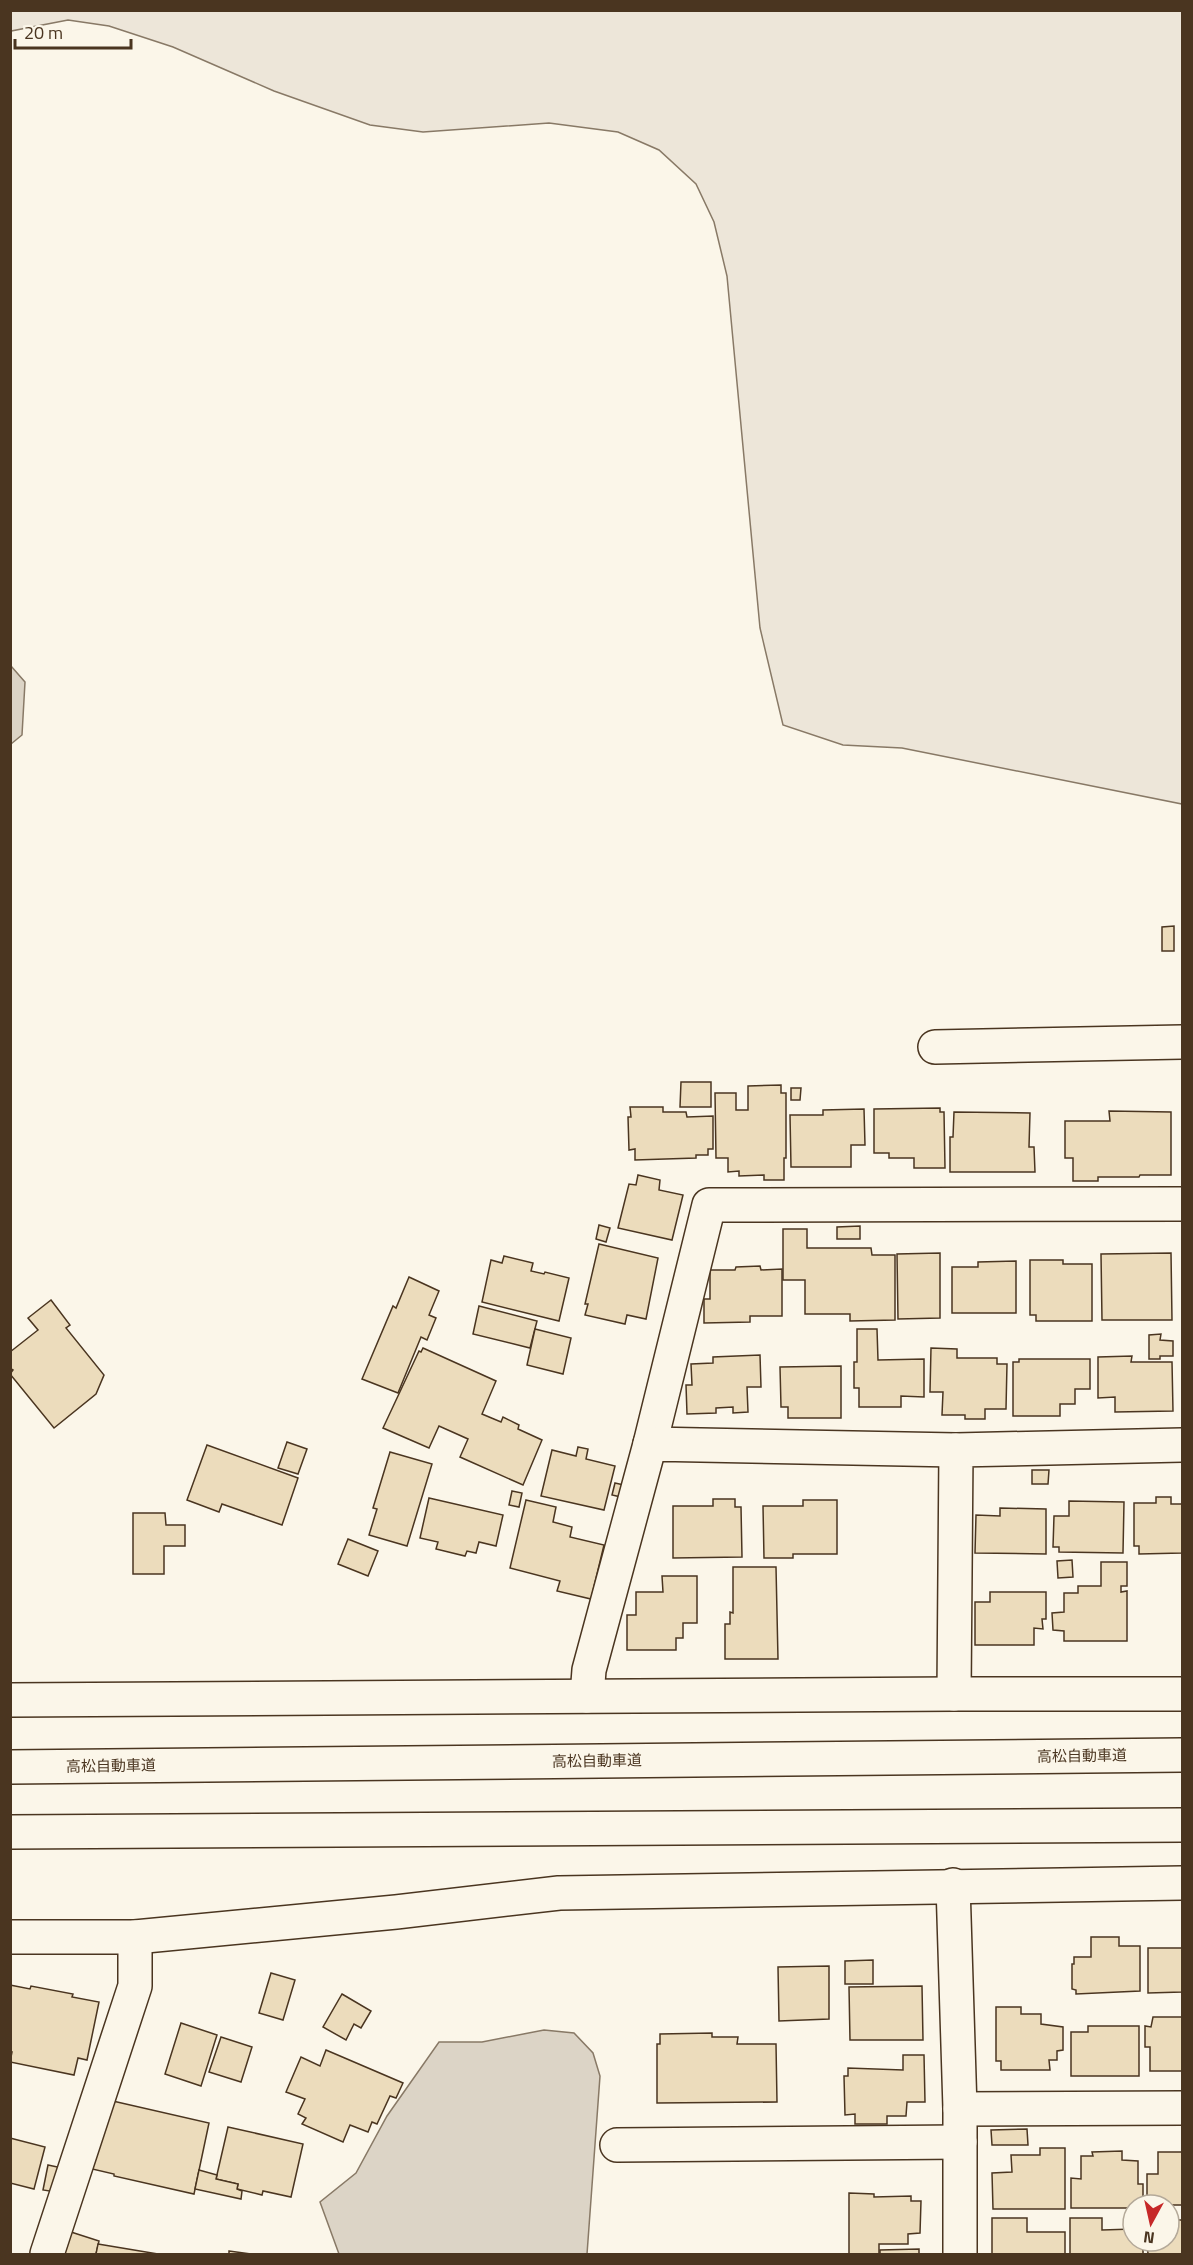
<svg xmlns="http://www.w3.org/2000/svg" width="1193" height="2265" font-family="'Titillium Web','Noto Sans JP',sans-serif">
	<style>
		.green { fill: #ede6d9; stroke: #887966; stroke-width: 1.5 }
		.water { fill: #dcd4c6; stroke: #887966; stroke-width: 1.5 }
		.building { fill: #ecdcbc; stroke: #4a3520; stroke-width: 1.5 }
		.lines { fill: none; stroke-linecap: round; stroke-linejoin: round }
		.minor-casing { stroke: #4a3520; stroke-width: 36 }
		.highway-casing { stroke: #4a3520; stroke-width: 36 }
		.minor { stroke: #fbf6e9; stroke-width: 33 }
		.highway { stroke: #fbf6e9; stroke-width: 33 }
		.labels { text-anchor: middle; stroke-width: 4.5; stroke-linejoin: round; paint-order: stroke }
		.street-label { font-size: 15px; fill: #4a3520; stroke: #fbf6e9 }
	</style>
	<rect width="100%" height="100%" fill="#fbf6e9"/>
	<polygon class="green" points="11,10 1182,11 1182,804 902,748 843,745 783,725 760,628 727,276 714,222 696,184 659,150 618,132 549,123 423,132 370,125 274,91 173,47 109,26 68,20 11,31"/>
	<g class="water">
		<polygon points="11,666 25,682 22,735 11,744"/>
		<polygon points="544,2030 574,2033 593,2053 600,2076 587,2254 339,2254 320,2202 356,2173 387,2116 439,2042 482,2042"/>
	</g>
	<g class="building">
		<polygon points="1174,926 1174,951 1162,951 1162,927"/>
		<polygon points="681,1082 711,1082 711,1107 680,1107"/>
		<polygon points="781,1085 781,1093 786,1093 786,1158 784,1158 784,1180 764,1180 764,1175 739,1176 739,1171 728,1172 728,1158 716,1158 715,1093 736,1093 736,1110 748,1110 748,1086"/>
		<polygon points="791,1088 801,1088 800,1100 791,1100"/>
		<polygon points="630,1107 663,1107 663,1112 686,1112 687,1117 713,1116 713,1149 708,1149 708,1155 696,1155 696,1158 635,1160 635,1149 629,1150 628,1117 631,1117"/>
		<polygon points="940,1108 940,1112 944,1112 945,1168 914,1168 914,1158 889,1158 889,1153 874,1153 874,1109"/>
		<polygon points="864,1109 865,1145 851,1145 851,1167 791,1167 790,1115 823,1115 823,1110"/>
		<polygon points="1109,1111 1171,1112 1171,1175 1140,1175 1139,1177 1098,1177 1098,1181 1073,1181 1073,1158 1065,1158 1065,1121 1110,1121"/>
		<polygon points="954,1112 1030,1113 1029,1147 1034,1147 1035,1172 950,1172 950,1137 953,1137"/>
		<polygon points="638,1175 660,1180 659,1190 683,1195 672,1240 618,1228 629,1184 636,1185"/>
		<polygon points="599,1225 610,1228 606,1242 596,1239"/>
		<polygon points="860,1226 860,1239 837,1239 837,1227"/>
		<polygon points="783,1229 807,1229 807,1248 871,1248 872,1255 895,1255 895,1320 850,1321 850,1314 805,1314 805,1280 783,1280"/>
		<polygon points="599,1244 658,1258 646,1319 627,1315 625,1324 585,1315 588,1304 585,1304"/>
		<polygon points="940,1253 940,1318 898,1319 897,1254"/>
		<polygon points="1171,1253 1172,1320 1102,1320 1101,1254"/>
		<polygon points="504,1256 533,1263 531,1271 544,1274 545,1272 569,1278 559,1321 482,1302 491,1260 502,1263"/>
		<polygon points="1030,1260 1063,1260 1063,1264 1092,1264 1092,1321 1036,1321 1036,1315 1030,1315"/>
		<polygon points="1016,1261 1016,1313 952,1313 952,1267 978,1267 978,1262"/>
		<polygon points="760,1266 761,1270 782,1269 782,1316 750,1316 750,1322 704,1323 704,1299 710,1299 710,1270 735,1270 736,1267"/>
		<polygon points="409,1277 439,1291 429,1315 436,1318 427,1340 421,1337 398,1393 362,1379 393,1306 396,1308"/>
		<polygon points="51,1300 70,1325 66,1328 104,1375 96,1394 54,1428 10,1374 13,1370 10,1368 10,1352 38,1330 28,1318"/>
		<polygon points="479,1306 537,1321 530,1348 473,1334"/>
		<polygon points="535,1329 571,1338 563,1374 527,1365"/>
		<polygon points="857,1329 877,1329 878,1360 924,1359 924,1397 901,1396 901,1407 859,1407 859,1388 854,1388 854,1362 857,1362"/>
		<polygon points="1161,1334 1160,1340 1173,1341 1173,1356 1160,1356 1160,1359 1149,1359 1149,1335"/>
		<polygon points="423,1348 496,1381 482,1414 501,1422 503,1417 519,1425 518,1429 542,1440 523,1485 460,1457 468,1439 439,1426 429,1448 383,1428 419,1351 421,1352"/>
		<polygon points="931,1348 957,1349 957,1358 997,1358 997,1364 1007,1364 1006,1409 985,1409 985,1419 965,1419 965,1415 942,1415 943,1392 930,1392"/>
		<polygon points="760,1355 761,1387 747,1387 748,1412 733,1413 733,1407 716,1408 716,1413 687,1414 686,1385 692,1385 691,1364 713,1363 713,1357"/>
		<polygon points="1132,1356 1131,1362 1172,1362 1173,1411 1115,1412 1115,1397 1098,1398 1098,1357"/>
		<polygon points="1019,1359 1090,1359 1090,1389 1075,1389 1075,1404 1060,1404 1060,1416 1013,1416 1013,1362 1019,1362"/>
		<polygon points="841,1366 841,1418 788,1418 788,1407 781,1407 780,1367"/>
		<polygon points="287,1442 307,1449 298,1474 278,1468"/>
		<polygon points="207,1445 298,1478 282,1525 222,1504 219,1512 187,1500"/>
		<polygon points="578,1447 588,1449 586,1459 615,1466 604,1510 541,1496 552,1450 576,1456"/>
		<polygon points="390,1452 432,1464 407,1546 369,1535 377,1509 373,1508"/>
		<polygon points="1032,1470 1049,1470 1048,1484 1032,1484"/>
		<polygon points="615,1483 624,1485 621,1497 612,1495"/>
		<polygon points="512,1491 522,1493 519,1507 509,1505"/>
		<polygon points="1156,1497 1171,1497 1171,1504 1182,1504 1182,1553 1139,1554 1139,1546 1134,1546 1134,1503 1156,1503"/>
		<polygon points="429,1498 503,1515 496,1546 479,1542 476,1553 467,1551 465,1556 436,1549 438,1542 420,1538"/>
		<polygon points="713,1499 735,1499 735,1507 741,1507 742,1557 673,1558 673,1506 713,1506"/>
		<polygon points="526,1500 556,1507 553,1522 572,1527 570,1537 604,1545 591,1599 557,1591 560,1581 510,1568"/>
		<polygon points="803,1500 837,1500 837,1554 793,1554 793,1558 764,1558 763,1506 803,1506"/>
		<polygon points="1069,1501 1124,1502 1123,1553 1059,1552 1059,1547 1053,1547 1054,1516 1069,1516"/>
		<polygon points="1000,1508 1046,1509 1046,1554 975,1553 976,1515 1000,1516"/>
		<polygon points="133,1513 165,1513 166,1525 185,1525 185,1546 164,1546 164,1574 133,1574"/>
		<polygon points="348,1539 378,1551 368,1576 338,1564"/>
		<polygon points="1072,1560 1073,1577 1058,1578 1057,1561"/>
		<polygon points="1101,1562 1127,1562 1127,1586 1121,1586 1121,1592 1127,1591 1127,1641 1064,1641 1064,1631 1053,1630 1052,1613 1064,1612 1064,1593 1078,1593 1078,1586 1101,1586"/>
		<polygon points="733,1567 776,1567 778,1659 725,1659 725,1624 730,1624 730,1612 733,1613"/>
		<polygon points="662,1576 697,1576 697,1623 683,1623 683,1638 676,1638 676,1650 627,1650 627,1615 636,1615 636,1592 663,1592"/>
		<polygon points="990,1592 1046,1592 1046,1619 1042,1619 1043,1629 1034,1628 1034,1645 975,1645 975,1602 990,1602"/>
		<polygon points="1091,1937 1119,1937 1119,1946 1140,1946 1140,1991 1076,1994 1076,1990 1072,1989 1072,1964 1074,1964 1074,1957 1091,1957"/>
		<polygon points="1148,1948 1182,1948 1182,1992 1148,1993"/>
		<polygon points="873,1960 873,1984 845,1984 845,1961"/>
		<polygon points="829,1966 829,2019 779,2021 778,1967"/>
		<polygon points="271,1973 295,1980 283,2020 259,2013"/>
		<polygon points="10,1985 30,1989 31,1986 73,1994 72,1997 99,2002 87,2060 78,2058 74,2075 10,2062 12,2052 10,2052"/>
		<polygon points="922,1986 923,2040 850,2040 849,1987"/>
		<polygon points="342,1994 371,2011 361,2028 354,2024 346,2040 323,2027"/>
		<polygon points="996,2007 1021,2007 1021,2014 1041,2014 1041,2024 1063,2027 1063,2050 1057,2051 1057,2060 1049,2060 1050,2070 1001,2070 1001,2061 996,2061"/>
		<polygon points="1153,2017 1182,2017 1182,2071 1150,2071 1150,2047 1145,2047 1145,2026 1151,2027"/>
		<polygon points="181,2023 217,2035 201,2086 165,2074"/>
		<polygon points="1088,2026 1139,2026 1139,2076 1071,2076 1071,2032 1088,2032"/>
		<polygon points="712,2033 712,2037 738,2037 737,2044 776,2044 777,2102 657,2103 657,2044 660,2044 660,2034"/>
		<polygon points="221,2037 252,2047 241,2082 209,2072"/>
		<polygon points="326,2050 403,2083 396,2098 390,2096 377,2124 372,2122 368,2132 350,2125 343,2142 302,2124 306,2118 298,2114 305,2099 286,2092 301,2057 320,2066"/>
		<polygon points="903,2055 924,2055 925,2102 907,2102 906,2116 887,2116 887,2124 855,2124 855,2114 845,2115 844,2076 848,2076 848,2068 903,2070"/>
		<polygon points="104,2099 209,2123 194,2194 114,2176 114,2174 88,2168"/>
		<polygon points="228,2127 303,2144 291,2197 263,2191 262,2195 237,2189 238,2184 216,2179"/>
		<polygon points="1027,2129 1028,2145 992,2145 991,2130"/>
		<polygon points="10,2138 45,2147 34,2189 10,2183"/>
		<polygon points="1040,2148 1065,2148 1065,2209 993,2209 992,2173 1012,2172 1011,2155 1040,2155"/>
		<polygon points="1122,2151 1122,2160 1138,2161 1138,2184 1143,2184 1143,2205 1133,2205 1133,2208 1071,2208 1071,2178 1081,2179 1081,2156 1093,2156 1092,2152"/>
		<polygon points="1158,2152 1182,2152 1182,2205 1147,2205 1147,2174 1158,2174"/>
		<polygon points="48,2165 67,2169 62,2193 43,2190"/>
		<polygon points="199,2170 217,2175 216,2179 238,2184 237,2189 242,2191 241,2199 195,2189"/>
		<polygon points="849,2193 874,2194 874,2197 911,2196 911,2201 921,2201 920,2233 908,2234 908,2244 879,2244 879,2254 849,2254"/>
		<polygon points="992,2218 1027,2218 1027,2232 1065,2232 1065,2254 992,2254"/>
		<polygon points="1070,2218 1102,2218 1102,2230 1133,2229 1133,2241 1143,2241 1143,2254 1070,2254"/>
		<polygon points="1175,2220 1182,2220 1182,2254 1148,2254 1147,2241 1169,2241 1169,2229 1175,2229"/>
		<polygon points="71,2232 99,2241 96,2254 64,2254"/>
		<polygon points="98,2244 158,2254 96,2254"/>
		<polygon points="919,2249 919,2254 880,2254 880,2250"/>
		<polygon points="229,2251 251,2254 229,2254"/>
	</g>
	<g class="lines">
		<g class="minor-casing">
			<g id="minor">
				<polyline points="935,1047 1182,1042"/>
				<polyline points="650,1444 709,1205 1182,1204"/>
				<polyline points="954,1694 956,1450 1182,1445"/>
				<polyline points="587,1696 589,1670 650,1444 956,1450"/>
				<polyline points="10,1700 954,1694 1182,1694"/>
				<polyline points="953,1885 960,2109 960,2254"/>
				<polyline points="10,1937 135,1937 396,1912 559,1893 1182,1883"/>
				<polyline points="960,2109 1182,2108"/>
				<polyline points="617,2145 960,2142"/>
				<polyline points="47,2254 135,1986 135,1937"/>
			</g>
		</g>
		<g class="highway-casing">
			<g id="highway">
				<polyline points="10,1767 1182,1755"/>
				<polyline points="10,1832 1182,1825"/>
			</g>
		</g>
		<use href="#minor" class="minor"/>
		<use href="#highway" class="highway"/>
	</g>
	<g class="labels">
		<g class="street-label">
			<text transform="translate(1082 1756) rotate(-1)" y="5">高松自動車道</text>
			<text transform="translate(597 1761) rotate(-1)" y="5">高松自動車道</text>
			<text transform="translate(111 1766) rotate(-1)" y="5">高松自動車道</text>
		</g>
	</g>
	<rect width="1193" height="2265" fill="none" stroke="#4a3520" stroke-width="24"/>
	<g transform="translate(1151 2223) rotate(188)"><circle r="28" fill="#fbf6e9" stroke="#b4a999" stroke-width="1.5"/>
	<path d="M0-4.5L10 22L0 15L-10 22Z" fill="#c62828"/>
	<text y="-9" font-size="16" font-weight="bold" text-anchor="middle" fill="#4a3520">N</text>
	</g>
	<path d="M15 39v9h116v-9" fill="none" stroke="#4a3520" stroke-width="3"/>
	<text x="24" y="39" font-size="18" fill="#4a3520" stroke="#fbf6e9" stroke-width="4.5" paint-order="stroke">20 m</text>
</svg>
